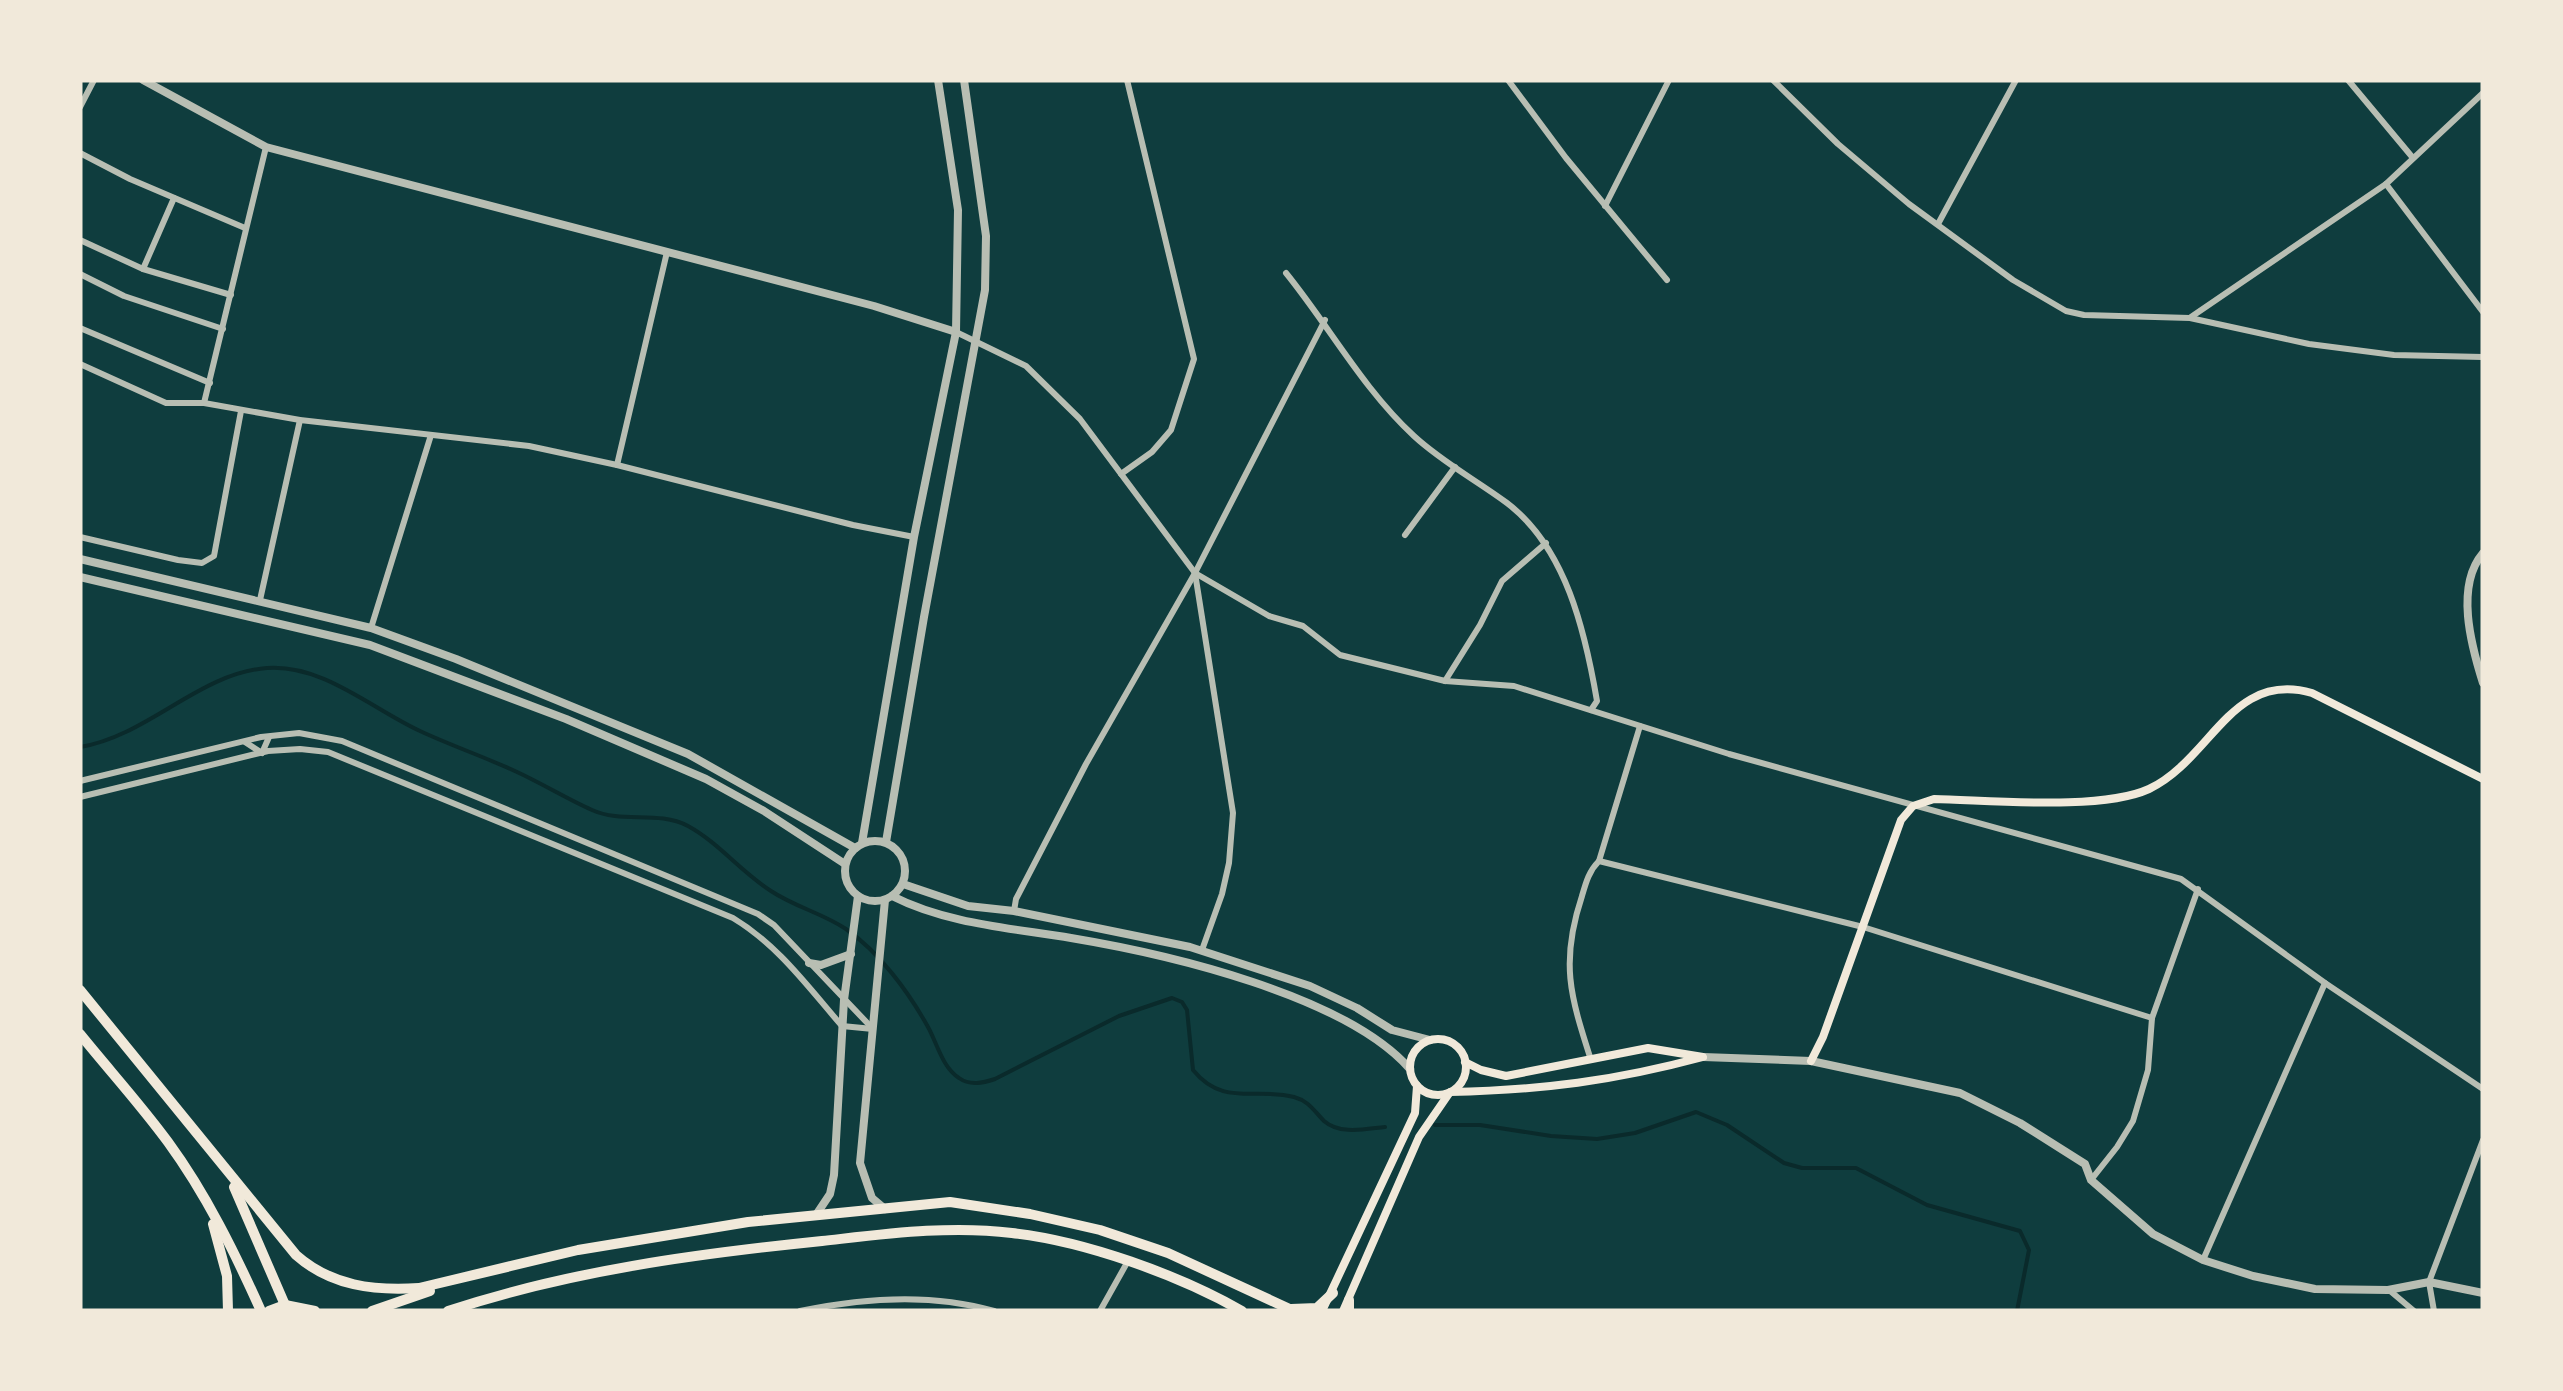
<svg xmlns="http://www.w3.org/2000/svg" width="2563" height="1391" font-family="'Source Serif 4',serif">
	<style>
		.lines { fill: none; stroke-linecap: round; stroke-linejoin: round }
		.stream { stroke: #0a2a2b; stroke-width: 4 }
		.minor { stroke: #b8beb3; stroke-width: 6 }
		.tertiary { stroke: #b8beb3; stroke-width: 8 }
		.secondary { stroke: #f1e9da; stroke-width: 8 }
		.trunk { stroke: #f1e9da; stroke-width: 10 }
	</style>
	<rect width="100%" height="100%" fill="#0f3d3e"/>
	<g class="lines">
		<g class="stream">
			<path d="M 80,747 C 148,736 199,673 267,668 C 323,664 372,709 420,731 C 452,746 485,757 517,772 C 543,784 567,799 592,810 C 623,824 657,810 688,826 C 719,843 741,872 771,891 C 795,907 822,913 846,929 C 879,952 908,991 928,1027 C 937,1043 942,1067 959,1078 C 970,1086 983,1083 995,1079 L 1119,1016 L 1172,998 L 1182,1002 L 1187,1010 L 1193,1070 C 1223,1107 1255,1087 1294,1097 C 1309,1101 1314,1111 1324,1121 C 1340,1135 1365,1129 1385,1127"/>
			<polyline points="1435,1125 1480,1125 1551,1136 1597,1139 1635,1133 1696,1112 1727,1125 1784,1163 1802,1168 1856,1168 1927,1205 2020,1231 2029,1250 2017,1311"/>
		</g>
		<g class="minor">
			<polyline points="1508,80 1566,158 1667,280"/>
			<polyline points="1773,80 1838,144 1909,204 2013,280 2066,311 2084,315 2190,318 2309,344 2394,355 2483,357"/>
			<polyline points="2348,80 2413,158"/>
			<polyline points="80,107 94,80"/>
			<polyline points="80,153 130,179 245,228"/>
			<polyline points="2386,184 2483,312"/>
			<polyline points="1605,206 1669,80"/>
			<polyline points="1938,224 2016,80"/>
			<polyline points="80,240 143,269 231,295"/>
			<polyline points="143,269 174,198"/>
			<path d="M 1286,273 C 1329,326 1363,389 1414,436 C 1442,462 1476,480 1507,503 C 1566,548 1585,631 1597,701 L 1591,710"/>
			<polyline points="80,274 124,296 223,329"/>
			<polyline points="2191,317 2386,184 2483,93"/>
			<polyline points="80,328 210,383"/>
			<polyline points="956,332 1026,366 1080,419 1195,573 1233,813 1229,863 1222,894 1202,950"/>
			<polyline points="80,364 166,403 204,403 300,420 529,446 617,465 853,525 914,537"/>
			<polyline points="204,403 266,147"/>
			<polyline points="617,465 667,252"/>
			<polyline points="1121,474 1152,452 1171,430 1194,359 1127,80"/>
			<polyline points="1405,535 1455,467"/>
			<polyline points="80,537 178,560 202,563 214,556 241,411"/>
			<polyline points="1195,573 1269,616 1303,626 1340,655 1445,681 1514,686 1729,754 2181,879 2325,983 2483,1089"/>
			<polyline points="260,600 300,420"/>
			<polyline points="371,628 431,435"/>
			<polyline points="1445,681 1480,625 1502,581 1546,543"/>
			<polyline points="245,742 262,753 269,737"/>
			<polyline points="80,781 261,737 299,733 342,741 758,914 774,925 873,1029"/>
			<path d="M 80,797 L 268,751 L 300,749 L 328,752 L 733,918 C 778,945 808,987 842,1026 L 873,1029"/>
			<polyline points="1599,861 1640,726"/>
			<polyline points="1014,911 1016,899 1086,764 1195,573 1325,320"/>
			<path d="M 1591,1060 C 1570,995 1560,962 1582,896 C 1586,882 1589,871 1599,861 L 1863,927 L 2152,1018"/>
			<polyline points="2091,1180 2117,1147 2133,1121 2148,1070 2152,1018 2198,889"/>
			<polyline points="2203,1260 2325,983"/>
			<polyline points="2389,1290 2414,1311"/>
			<path d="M 800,1311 C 862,1298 932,1293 994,1311"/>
			<polyline points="1100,1311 1128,1261"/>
			<polyline points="2434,1311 2429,1282 2483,1140"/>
		</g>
		<g class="tertiary">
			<polyline points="143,80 266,147 874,306 956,332"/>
			<path d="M 2483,553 C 2455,586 2471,645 2483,683"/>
			<polyline points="80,559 371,628 456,659 688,754 855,848"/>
			<polyline points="80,577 370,645 566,719 706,779 764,811 845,864"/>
			<circle cx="875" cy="871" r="30"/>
			<polyline points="886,842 924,617 985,290 986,236 964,80"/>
			<polyline points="862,843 914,537 956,332 958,210 938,80"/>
			<polyline points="903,884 968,906 1014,911 1190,947 1310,986 1357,1008 1392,1030 1430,1040"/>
			<path d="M 892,896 C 947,924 1011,928 1071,938 C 1167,954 1345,995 1410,1069"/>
			<polyline points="809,963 821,965 851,954"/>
			<polyline points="1703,1057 1811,1061 1960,1093 2020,1123 2085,1164 2091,1180 2153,1234 2203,1260 2253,1276 2315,1289 2388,1290 2429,1282 2483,1293"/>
			<polyline points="885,1209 872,1198 860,1163 885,900"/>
			<polyline points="816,1215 830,1194 834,1175 844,1000 858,896"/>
		</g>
		<g class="secondary">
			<circle cx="1438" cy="1067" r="28"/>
			<path d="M 1811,1061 L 1823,1037 L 1901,820 L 1913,806 L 1934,799 C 1990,800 2101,811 2149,789 C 2212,759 2231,670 2312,693 L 2483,779"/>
			<polyline points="1322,1311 1415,1113 1417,1086"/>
			<path d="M 1343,1311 L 1419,1137 L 1450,1092 C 1542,1090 1614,1081 1703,1057 L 1648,1048 L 1506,1076 L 1481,1070 L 1465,1062"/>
		</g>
		<g class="trunk">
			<path d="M 80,990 L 296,1255 C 331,1286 374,1291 419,1288 L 578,1250 L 748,1222 L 950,1202 L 1030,1214 L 1100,1230 L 1168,1253 L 1294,1311"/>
			<path d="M 80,1034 C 109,1070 141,1105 168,1142 C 206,1194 235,1253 261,1311"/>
			<polyline points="234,1187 285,1305"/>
			<polyline points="213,1224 227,1276 228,1311"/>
			<polyline points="1349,1300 1349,1311"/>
			<polyline points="1291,1309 1317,1308 1333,1293"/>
			<polyline points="269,1311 285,1305 315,1311"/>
			<polyline points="372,1311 430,1291"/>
			<path d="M 448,1311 C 569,1271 695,1254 822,1241 C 885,1234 949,1225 1012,1233 C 1085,1241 1179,1275 1242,1311"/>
		</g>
	</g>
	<rect width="2563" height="1391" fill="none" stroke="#f1e9da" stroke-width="165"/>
</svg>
